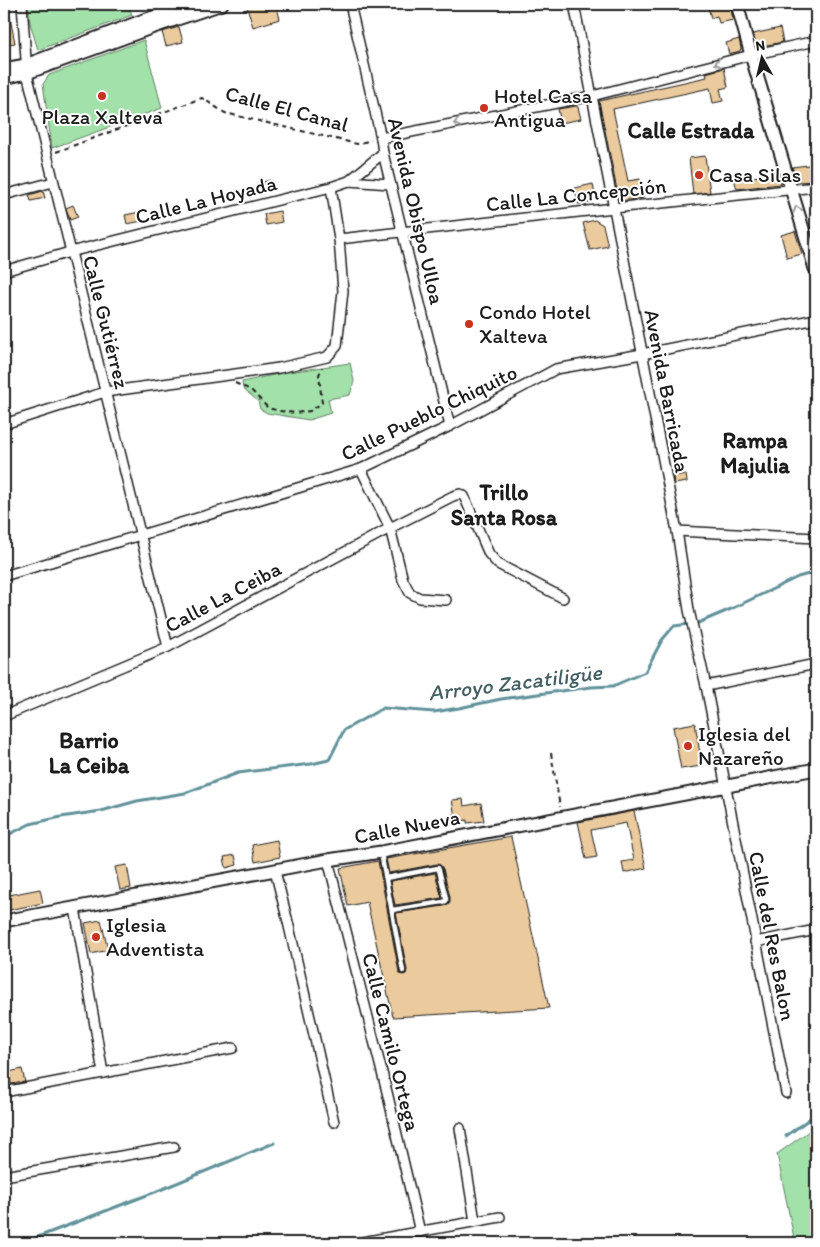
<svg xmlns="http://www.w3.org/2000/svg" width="820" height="1247" font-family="Itim,sans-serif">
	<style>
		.green { fill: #a2e1a9; stroke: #5f7e62 }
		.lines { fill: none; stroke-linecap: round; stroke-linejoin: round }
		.stream { stroke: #619199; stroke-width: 3 }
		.building { fill: #ebcb9d; stroke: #1c1c1c }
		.service-casing { stroke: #1c1c1c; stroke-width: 8 }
		.minor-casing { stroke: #1c1c1c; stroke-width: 12 }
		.tertiary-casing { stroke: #1c1c1c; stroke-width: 15 }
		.path { stroke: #1c1c1c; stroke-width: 2; stroke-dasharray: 5 4; stroke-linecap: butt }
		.service { stroke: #fff; stroke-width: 4.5 }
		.minor { stroke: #fff; stroke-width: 9 }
		.tertiary { stroke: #fff; stroke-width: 11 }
		.oneway { stroke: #999 }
		.poi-dot { fill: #c8321e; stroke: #fff; stroke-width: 2 }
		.labels { text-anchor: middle; stroke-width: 4; stroke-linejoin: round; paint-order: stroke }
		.poi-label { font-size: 21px; fill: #1c1c1c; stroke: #fff; text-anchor: start }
		.street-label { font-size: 21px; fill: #1c1c1c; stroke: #fff }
		.neighbourhood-label { font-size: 22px; font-weight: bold; fill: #1c1c1c; stroke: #fff }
		.water-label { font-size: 22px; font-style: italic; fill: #446065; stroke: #fff }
	</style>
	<rect width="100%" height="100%" fill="#fff"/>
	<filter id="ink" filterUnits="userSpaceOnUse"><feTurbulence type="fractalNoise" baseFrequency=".02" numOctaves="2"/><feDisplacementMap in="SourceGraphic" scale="10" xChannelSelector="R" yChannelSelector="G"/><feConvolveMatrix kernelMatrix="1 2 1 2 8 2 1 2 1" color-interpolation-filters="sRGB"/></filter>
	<g filter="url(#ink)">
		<g class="green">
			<polygon points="28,4 128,4 132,15 38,50 30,23"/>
			<polygon points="144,40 162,108 52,148 43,84 49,75"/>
			<polygon points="350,363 354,381 350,395 328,399 331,413 309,420 267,413 260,409 258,401 243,389 242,382 282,373"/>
			<polygon points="816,1126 816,1243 795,1243 777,1154"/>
		</g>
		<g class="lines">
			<g class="stream">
				<polyline points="4,837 30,824 61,817 101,811 137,801 185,793 238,773 311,764 329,760 344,730 383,708 434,712 459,708 501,699 591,687 613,686 645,672 662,640 674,626 698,623 731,609 798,577 816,572"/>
				<polyline points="786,1136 816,1114"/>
				<polyline points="22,1243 155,1192 274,1143"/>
			</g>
		</g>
		<g class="building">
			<polygon points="259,4 276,4 280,19 253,27 247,7"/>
			<polygon points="707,4 730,4 733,20 719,23 717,16 711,18"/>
			<polygon points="8,7 15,43 4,45 4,8"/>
			<polygon points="179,27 183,42 166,46 162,32"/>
			<polygon points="780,28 783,42 757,47 753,34"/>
			<polygon points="739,39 741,48 740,51 729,54 726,43"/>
			<polygon points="724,68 728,87 720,89 723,101 713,103 710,88 613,109 628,181 640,179 643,198 621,201 619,200 599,101 707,77 706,73"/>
			<polygon points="576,106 578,107 581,119 561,123 558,109"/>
			<polygon points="705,156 710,192 693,194 689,158"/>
			<polygon points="816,164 816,181 797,182 792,167"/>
			<polygon points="779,174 781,182 780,184 737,189 734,179"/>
			<polygon points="270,180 272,189 260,193 257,184"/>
			<polygon points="593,184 595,195 590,202 578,204 575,188"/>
			<polygon points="43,191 45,198 31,201 29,195"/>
			<polygon points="73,205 78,217 70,220 66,208"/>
			<polygon points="280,211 282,222 266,225 264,214"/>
			<polygon points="140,212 142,221 127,224 125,215"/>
			<polygon points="595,220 603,225 608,246 590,250 583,223"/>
			<polygon points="795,231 802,254 787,258 781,235"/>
			<polygon points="686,474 687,482 674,484 673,476"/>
			<polygon points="695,723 702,766 681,769 673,727"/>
			<polygon points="463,799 464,806 481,803 484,821 467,823 467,820 456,822 452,800"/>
			<polygon points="634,811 646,868 624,873 622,862 634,860 626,823 591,830 597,857 586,859 578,822"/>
			<polygon points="511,837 549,1008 393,1017 367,902 348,906 340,868 378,861 399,972 400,974 403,975 406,974 407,970 396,913 444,906 450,903 450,897 443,869 440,865 437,864 389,873 386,859"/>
			<polygon points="277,840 280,857 255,862 252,845"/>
			<polygon points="235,855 237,865 226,868 224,857"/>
			<polygon points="127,865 131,888 120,890 115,867"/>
			<polygon points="435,873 442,898 395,905 390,881"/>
			<polygon points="40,889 43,903 4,911 4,896"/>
			<polygon points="101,920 108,950 91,954 85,923"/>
			<polygon points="22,1069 25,1082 11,1084 9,1072"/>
		</g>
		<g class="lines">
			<g class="service-casing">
				<g id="service">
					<polyline points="381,853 403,971"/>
					<polyline points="386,878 438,868 439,870 446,898 446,901 443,902 392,910"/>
				</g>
			</g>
			<g class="minor-casing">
				<g id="minor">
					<polyline points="22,4 27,73 168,647"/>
					<polyline points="350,4 381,138 383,153 450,426"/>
					<polyline points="574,4 677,531 689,610 706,686 786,1093"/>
					<polyline points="381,138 592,96 751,55 816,41"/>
					<polyline points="349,181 383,153"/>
					<polyline points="4,195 53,182"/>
					<polyline points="339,239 614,208 816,187"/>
					<polyline points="4,271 70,252 331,187 349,181 390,184"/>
					<polyline points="4,424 105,392 279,368 327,357 337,346 343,291 339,239 331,187"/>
					<polyline points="361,469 390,528 403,580 410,593 420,598 446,600"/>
					<polyline points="677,531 816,538"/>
					<polyline points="4,576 361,469 450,426 556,369 642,354 816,319"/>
					<polyline points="706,686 816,664"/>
					<polyline points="4,716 168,647 390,528 453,496 460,494 464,496 489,554 498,564 563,598"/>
					<polyline points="328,860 387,1092 420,1232"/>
					<polyline points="275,871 288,922 334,1122"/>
					<polyline points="75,908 103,1073"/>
					<polyline points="755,942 816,930"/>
					<polyline points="4,1092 233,1048"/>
					<polyline points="460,1128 475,1221"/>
					<polyline points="4,1176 174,1147"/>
					<polyline points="357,1243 500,1217"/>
				</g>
			</g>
			<g class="tertiary-casing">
				<g id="tertiary">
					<polyline points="737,4 751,55 816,272"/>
					<polyline points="4,69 26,65 144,20 193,4"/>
					<polyline points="4,78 27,73 148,29 222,4"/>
					<polyline points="4,921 328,860 381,852 816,769"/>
				</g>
			</g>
			<g class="path">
				<polyline points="56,152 202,98 225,113 357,144 371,140"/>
				<polyline points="235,383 251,390 268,408 280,411 296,413 310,411 322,403 319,375 322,367"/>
				<polyline points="551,753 560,807"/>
			</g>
			<use href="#service" class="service"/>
			<use href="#minor" class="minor"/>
			<use href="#tertiary" class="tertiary"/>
		</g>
		<defs><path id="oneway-chevron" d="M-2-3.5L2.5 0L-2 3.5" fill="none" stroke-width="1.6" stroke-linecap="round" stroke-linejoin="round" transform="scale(1.25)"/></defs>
		<g class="oneway">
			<use href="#oneway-chevron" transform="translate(718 63) rotate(165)"/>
			<use href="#oneway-chevron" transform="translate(457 123) rotate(169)"/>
			<use href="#oneway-chevron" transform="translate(797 209) rotate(-107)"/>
		</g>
	</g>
	<g class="poi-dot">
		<circle cx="102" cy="96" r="5"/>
		<circle cx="484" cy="108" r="5"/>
		<circle cx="699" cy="175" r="5"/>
		<circle cx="469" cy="324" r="5"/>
		<circle cx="688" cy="746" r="5"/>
		<circle cx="96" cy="937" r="5"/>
	</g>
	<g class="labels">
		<g class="poi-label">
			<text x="494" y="103">Hotel Casa<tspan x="494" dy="24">Antigua</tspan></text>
			<text x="102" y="124" text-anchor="middle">Plaza Xalteva</text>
			<text x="709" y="182">Casa Silas</text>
			<text x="479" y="319">Condo Hotel<tspan x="479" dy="24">Xalteva</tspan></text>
			<text x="698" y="741">Iglesia del<tspan x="698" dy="24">Nazareño</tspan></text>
			<text x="106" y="932">Iglesia<tspan x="106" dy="24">Adventista</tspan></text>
		</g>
		<g class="street-label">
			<text transform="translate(287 109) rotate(15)" y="7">Calle El Canal</text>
			<text transform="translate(576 195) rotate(-6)" y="7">Calle La Concepción</text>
			<text transform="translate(206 200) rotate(-14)" y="7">Calle La Hoyada</text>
			<text transform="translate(416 211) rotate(77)" y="7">Avenida Obispo Ulloa</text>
			<text transform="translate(106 322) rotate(76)" y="7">Calle Gutiérrez</text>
			<text transform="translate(667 391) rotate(79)" y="7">Avenida Barricada</text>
			<text transform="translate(429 413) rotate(-26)" y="7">Calle Pueblo Chiquito</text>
			<text transform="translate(223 597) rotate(-28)" y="7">Calle La Ceiba</text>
			<text transform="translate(407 827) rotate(-11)" y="7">Calle Nueva</text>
			<text transform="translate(772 936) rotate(79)" y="7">Calle del Res Balon</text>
			<text transform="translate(391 1042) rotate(76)" y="7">Calle Camilo Ortega</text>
		</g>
		<g class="neighbourhood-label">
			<text x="691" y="138">Calle Estrada</text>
			<text x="755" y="448">Rampa<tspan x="755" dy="25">Majulia</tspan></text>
			<text x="504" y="500">Trillo<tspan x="504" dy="25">Santa Rosa</tspan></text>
			<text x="89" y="748">Barrio<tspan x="89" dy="25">La Ceiba</tspan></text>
		</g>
		<g class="water-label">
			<text transform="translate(515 682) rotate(-7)" y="8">Arroyo Zacatiligüe</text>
		</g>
	</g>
	<rect width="820" height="1247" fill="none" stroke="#fff" stroke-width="20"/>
	<rect x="10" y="10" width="800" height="1227" fill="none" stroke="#1c1c1c" stroke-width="2" filter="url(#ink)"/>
	<g transform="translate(762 58) rotate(352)" stroke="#ffffff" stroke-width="4" paint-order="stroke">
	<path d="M0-4L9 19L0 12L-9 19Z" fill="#1c1c1c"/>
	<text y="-8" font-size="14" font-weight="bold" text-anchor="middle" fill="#1c1c1c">N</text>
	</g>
</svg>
